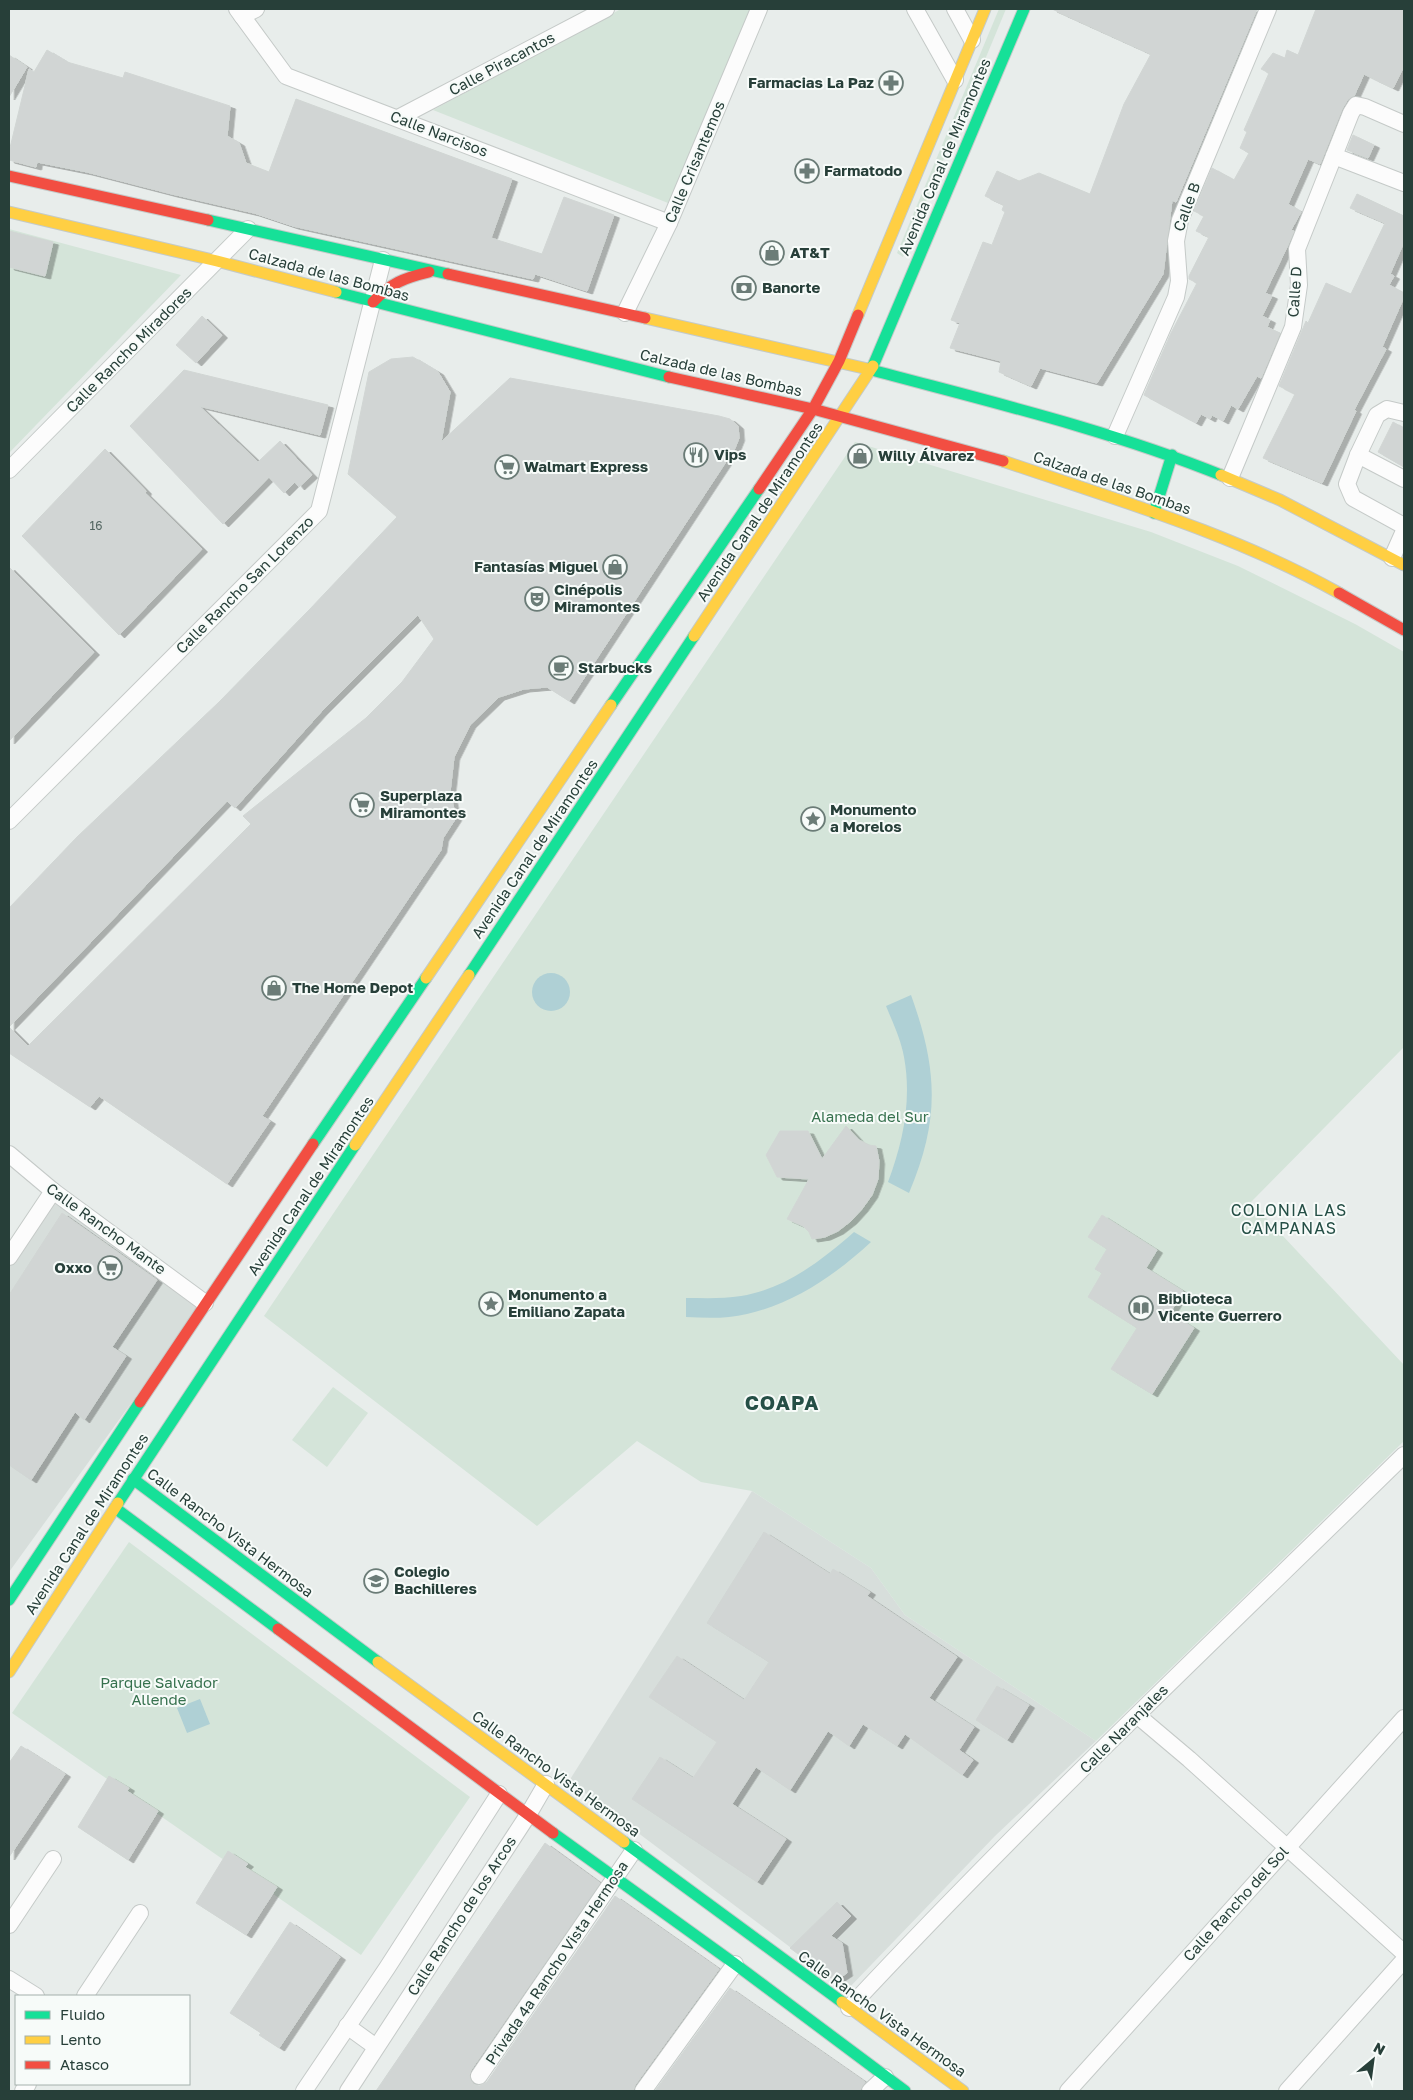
<svg xmlns="http://www.w3.org/2000/svg" width="1413" height="2100" font-family="'Golos Text',sans-serif">
	<style>
		.built { fill: #d7dedb }
		.green { fill: #d4e4d9 }
		.water { fill: #afd0d5 }
		.building { fill: #d1d5d4; stroke: #d1d6d4; filter: url(#shadow) }
		.lines { fill: none; stroke-linecap: round; stroke-linejoin: round }
		.street-casing { stroke: #c5cac8; stroke-width: 18 }
		.fast-casing { stroke: #c4cac8; stroke-width: 13 }
		.slow-casing { stroke: #c4cac8; stroke-width: 13 }
		.jam-casing { stroke: #c4cac8; stroke-width: 13 }
		.street { stroke: #fcfcfc; stroke-width: 16 }
		.fast { stroke: #16e098; stroke-width: 11 }
		.slow { stroke: #ffcf43; stroke-width: 11 }
		.jam { stroke: #f24e42; stroke-width: 11 }
		.labels { text-anchor: middle; stroke-width: 4; stroke-linejoin: round; paint-order: stroke }
		.number-label { font-size: 12px; fill: #526560 }
		.street-label { font-size: 15px; fill: #273f39; stroke: #f7fbf9 }
		.poi-label { font-size: 15px; font-weight: bold; fill: #273f39; stroke: #f7fbf9; text-anchor: start }
		.park-label { font-size: 15px; fill: #36714e; stroke: #f7fbf9 }
		.neighbourhood-label { font-size: 16px; letter-spacing: 1px; fill: #254f46; stroke: #f7fbf9 }
		.district-label { font-size: 20px; font-weight: bold; letter-spacing: 1px; fill: #254f46; stroke: #f7fbf9 }
	</style>
	<defs>
		<filter id="shadow"><feDropShadow dx="5.5" dy="3" stdDeviation="0" flood-color="#0004"/></filter>
	</defs>
	<rect width="100%" height="100%" fill="#e8edeb"/>
	<g class="built">
		<polygon points="58,1192 205,1301 9,1572 9,1264"/>
		<polygon points="752,1491 871,1568 905,1615 1096,1741 995,1836 847,1990 569,1781"/>
	</g>
	<g class="green">
		<polygon points="621,9 752,9 668,203 433,110"/>
		<polygon points="999,9 1006,9 903,257 897,253"/>
		<polygon points="9,229 181,275 9,453"/>
		<polygon points="855,442 1151,532 1238,566 1355,624 1404,652 1404,1047 1251,1202 1404,1365 1404,1441 1096,1741 905,1615 871,1568 752,1491 701,1482 637,1441 537,1526 264,1316"/>
		<polygon points="333,1387 368,1413 327,1467 292,1440"/>
		<polygon points="129,1542 470,1797 361,1955 12,1713"/>
	</g>
	<g class="water">
		<circle cx="551" cy="992" r="19"/>
		<path d="M 911,995 C 938,1070 940,1120 909,1193 L 888,1182 C 903,1142 912,1100 904,1057 C 901,1040 893,1023 886,1006 Z"/>
		<path d="M 854,1232 L 871,1242 C 835,1275 795,1303 747,1314 C 727,1319 706,1318 686,1317 L 686,1298 C 704,1298 723,1299 741,1296 C 785,1289 821,1261 854,1232 Z"/>
		<polygon points="200,1699 210,1724 187,1733 177,1708"/>
	</g>
	<g class="building">
		<polygon points="1052,9 1257,9 1176,202 1172,200 1163,274 1097,383 1040,368 1031,386 999,372 1001,361 950,348 960,323 951,320 983,242 992,245 1005,212 1002,210 1004,205 985,196 997,171 1019,181 1039,173 1090,194 1124,104 1151,54"/>
		<polygon points="1316,9 1404,9 1404,66 1393,88 1364,74 1354,96 1348,99 1342,109 1320,164 1308,159 1288,204 1301,212 1291,230 1294,231 1287,247 1265,293 1272,296 1262,316 1270,320 1267,327 1280,333 1261,378 1257,376 1238,409 1231,405 1223,421 1212,415 1210,419 1201,414 1196,423 1144,395 1171,333 1197,283 1189,279 1189,276 1209,237 1196,231 1204,216 1194,211 1212,168 1234,180 1249,153 1240,148 1247,132 1244,130 1269,73 1261,69 1273,53 1285,58 1287,50 1298,55"/>
		<polygon points="47,50 67,62 123,78 125,72 230,106 227,136 239,143 246,163 269,172 296,99 512,179 491,238 542,254 564,197 614,215 587,291 535,274 533,279 293,226 254,213 172,194 87,172 37,162 36,167 9,160 9,152 29,69 34,72"/>
		<polygon points="9,55 27,67 9,97"/>
		<polygon points="1353,135 1374,145 1368,158 1347,150"/>
		<polygon points="1357,194 1404,216 1404,242 1390,274 1394,276 1389,285 1404,293 1404,297 1382,347 1386,349 1354,410 1356,411 1322,483 1263,458 1295,394 1279,386 1306,321 1308,323 1326,283 1351,294 1385,223 1350,208"/>
		<polygon points="9,231 53,242 45,276 9,267"/>
		<polygon points="202,316 222,335 196,363 176,345"/>
		<polygon points="413,357 438,372 450,392 441,442 510,378 719,416 730,419 738,426 739,438 735,448 569,701 547,687 524,689 499,697 470,725 454,757 450,792 456,818 443,838 441,850 262,1116 270,1121 227,1184 99,1096 90,1107 9,1053 9,1027 28,1046 251,824 243,816 366,718 402,682 434,639 418,615 321,712 235,808 227,801 9,1027 9,908 77,837 219,702 309,610 397,517 348,474 369,372 391,359"/>
		<polygon points="184,370 328,405 320,435 199,406 258,462 280,441 312,475 299,487 295,482 284,493 269,477 223,524 130,426"/>
		<polygon points="1393,422 1404,428 1404,467 1378,452"/>
		<polygon points="105,449 146,491 145,493 202,549 119,635 22,536"/>
		<polygon points="9,567 94,652 9,741"/>
		<polygon points="846,1126 859,1140 869,1145 876,1146 879,1161 878,1179 872,1195 862,1209 851,1221 838,1231 825,1237 812,1239 809,1232 803,1226 787,1219 809,1179 777,1177 766,1155 780,1131 808,1131 822,1159"/>
		<polygon points="62,1213 157,1280 112,1347 126,1356 84,1420 75,1412 31,1480 9,1465 9,1295"/>
		<polygon points="1102,1215 1157,1250 1146,1268 1183,1291 1170,1313 1194,1328 1152,1394 1111,1369 1137,1328 1088,1297 1102,1273 1095,1269 1107,1249 1088,1237"/>
		<polygon points="764,1532 830,1574 833,1569 870,1592 867,1596 957,1657 929,1698 974,1727 959,1750 973,1760 962,1775 905,1734 897,1746 863,1724 849,1746 828,1731 790,1790 756,1767 732,1804 786,1839 757,1882 632,1799 660,1757 693,1778 717,1742 649,1697 677,1656 744,1700 769,1662 707,1623"/>
		<polygon points="997,1686 1029,1705 1007,1740 976,1720"/>
		<polygon points="21,1746 65,1774 9,1857 9,1763"/>
		<polygon points="109,1776 129,1788 127,1791 158,1811 128,1860 78,1827"/>
		<polygon points="545,1843 600,1883 471,2070 469,2076 473,2084 479,2086 487,2082 615,1896 719,1969 635,2085 633,2091 376,2091"/>
		<polygon points="228,1851 248,1864 245,1867 277,1887 246,1935 196,1903"/>
		<polygon points="837,1902 851,1916 831,1936 842,1943 847,1973 835,1981 790,1948"/>
		<polygon points="290,1922 340,1957 279,2048 259,2035 261,2033 230,2013"/>
		<polygon points="730,1988 865,2082 860,2090 859,2091 655,2091"/>
	</g>
	<g class="lines">
		<g class="street-casing">
			<g id="street">
				<polyline points="237,9 286,76 669,223"/>
				<polyline points="915,9 955,80"/>
				<polyline points="955,9 972,40"/>
				<polyline points="242,16 256,9"/>
				<polyline points="398,118 606,9"/>
				<polyline points="1334,156 1404,183"/>
				<polyline points="625,313 669,223 759,9"/>
				<polyline points="1404,413 1387,409 1377,415 1358,455 1347,484 1353,498 1404,526"/>
				<polyline points="1115,436 1176,297 1179,281 1176,241 1180,220 1268,9"/>
				<polyline points="1358,455 1404,479"/>
				<polyline points="9,470 248,229"/>
				<polyline points="1230,478 1293,327 1299,285 1297,249 1351,113 1356,105 1365,107 1404,124"/>
				<polyline points="1392,558 1404,531"/>
				<polyline points="9,821 319,511 383,260"/>
				<polyline points="9,1154 53,1191 205,1303"/>
				<polyline points="9,1257 53,1191"/>
				<polyline points="1138,1716 1189,1759 1404,1953"/>
				<polyline points="9,1925 53,1859"/>
				<polyline points="9,1979 36,1996"/>
				<polyline points="85,1996 140,1913"/>
				<path d="M 849,2008 C 1027,1817 1218,1637 1404,1455"/>
				<polyline points="347,2026 376,2047"/>
				<polyline points="479,2076 634,1850"/>
				<polyline points="23,2091 28,2084"/>
				<polyline points="304,2091 387,1968 499,1794"/>
				<polyline points="348,2091 528,1815 546,1784"/>
				<polyline points="643,2091 735,1964"/>
				<polyline points="870,2091 885,2077"/>
				<polyline points="1068,2091 1404,1718"/>
				<polyline points="1287,2091 1404,1960"/>
			</g>
		</g>
		<g class="fast-casing">
			<g id="fast">
				<polyline points="208,220 448,274"/>
				<polyline points="336,292 669,377"/>
				<polyline points="873,366 1024,9"/>
				<path d="M 868,369 C 987,401 1107,429 1221,475"/>
				<polyline points="1154,513 1172,455"/>
				<polyline points="611,705 759,489"/>
				<polyline points="469,975 694,636"/>
				<polyline points="313,1144 426,978"/>
				<polyline points="133,1479 378,1662"/>
				<polyline points="118,1503 355,1145"/>
				<polyline points="115,1508 278,1629"/>
				<polyline points="9,1600 140,1402"/>
				<polyline points="553,1833 735,1964 905,2091"/>
				<polyline points="624,1842 842,2002"/>
			</g>
		</g>
		<g class="slow-casing">
			<g id="slow">
				<polyline points="9,212 217,261 336,292"/>
				<polyline points="858,315 985,9"/>
				<polyline points="645,318 868,369"/>
				<path d="M 1003,461 C 1117,500 1234,534 1339,593"/>
				<polyline points="1221,475 1280,500 1404,565"/>
				<polyline points="694,636 873,366"/>
				<polyline points="426,978 611,705"/>
				<polyline points="355,1145 469,975"/>
				<polyline points="378,1662 624,1842"/>
				<polyline points="9,1672 118,1503"/>
				<polyline points="842,2002 963,2091"/>
			</g>
		</g>
		<g class="jam-casing">
			<g id="jam">
				<polyline points="9,176 208,220"/>
				<polyline points="448,274 645,318"/>
				<path d="M 373,302 C 391,283 404,278 429,272"/>
				<polyline points="669,377 813,409 1003,461"/>
				<polyline points="759,489 813,409 839,361 858,315"/>
				<polyline points="1339,593 1404,630"/>
				<polyline points="140,1402 313,1144"/>
				<polyline points="278,1629 553,1833"/>
			</g>
		</g>
		<use href="#street" class="street"/>
		<use href="#fast" class="fast"/>
		<use href="#slow" class="slow"/>
		<use href="#jam" class="jam"/>
	</g>
	<defs>
		<g id="pharmacy-ring" transform="scale(1.25)"><circle r="9.5" fill="#f7fbf9" stroke="#6b7c77" stroke-width="1.5"/><path d="M-2-6h4v4h4v4h-4v4h-4v-4h-4v-4h4Z" fill="#6b7c77"/></g>
		<g id="shop-ring" transform="scale(1.25)"><circle r="9.5" fill="#f7fbf9" stroke="#6b7c77" stroke-width="1.5"/><path d="M-5-2.5h2.3a2.7 3.5 0 0 1 5.4 0H5L5.5 6h-11ZM-1.5-2.5h3a1.5 2.3 0 0 0-3 0Z" fill="#6b7c77"/></g>
		<g id="bank-ring" transform="scale(1.25)"><circle r="9.5" fill="#f7fbf9" stroke="#6b7c77" stroke-width="1.5"/><path d="M-6-4H6V4H-6ZM0-2.3a2.3 2.3 0 1 0 0 4.6a2.3 2.3 0 1 0 0-4.6Z" fill="#6b7c77"/></g>
		<g id="restaurant-ring" transform="scale(1.25)"><circle r="9.5" fill="#f7fbf9" stroke="#6b7c77" stroke-width="1.5"/><path d="M-5-6h1v4h1v-4h1v4h1v-4h1v5L-1.5 .5V6h-2V.5L-5-1ZM5-6V6H3V1.5H1.5Q1.5-4 5-6Z" fill="#6b7c77"/></g>
		<g id="supermarket-ring" transform="scale(1.25)"><circle r="9.5" fill="#f7fbf9" stroke="#6b7c77" stroke-width="1.5"/><path d="M-6-5.5h2.5l.6 2H6L4.5 2H-2.5L-4.4-4H-6ZM-1.5 3.2a1.3 1.3 0 1 0 .1 0ZM3 3.2a1.3 1.3 0 1 0 .1 0Z" fill="#6b7c77"/></g>
		<g id="theatre-ring" transform="scale(1.25)"><circle r="9.5" fill="#f7fbf9" stroke="#6b7c77" stroke-width="1.5"/><path d="M-5-5.5Q0-4 5-5.5V0Q5 5 0 6Q-5 5-5 0ZM-3.3-2.5H-1v1.5H-3.3ZM1-2.5H3.3v1.5H1ZM-2.8 1Q0 5.5 2.8 1Z" fill="#6b7c77"/></g>
		<g id="cafe-ring" transform="scale(1.25)"><circle r="9.5" fill="#f7fbf9" stroke="#6b7c77" stroke-width="1.5"/><path d="M-5.5-4.5H6V0H3Q3 3.5 0 3.5H-2.5Q-5.5 3.5-5.5 0ZM3-3.2v2h1.7v-2ZM-6 4.5H4V6H-6Z" fill="#6b7c77"/></g>
		<g id="sight-ring" transform="scale(1.25)"><circle r="9.5" fill="#f7fbf9" stroke="#6b7c77" stroke-width="1.5"/><path d="M0-6L1.8-2.2L6-1.7L2.9 1.2L3.7 5.4L0 3.3L-3.7 5.4L-2.9 1.2L-6-1.7L-1.8-2.2Z" fill="#6b7c77"/></g>
		<g id="library-ring" transform="scale(1.25)"><circle r="9.5" fill="#f7fbf9" stroke="#6b7c77" stroke-width="1.5"/><path d="M-6-4Q-3-5.5-.7-3.5V5Q-3 3-6 4ZM6-4Q3-5.5 .7-3.5V5Q3 3 6 4Z" fill="#6b7c77"/></g>
		<g id="school-ring" transform="scale(1.25)"><circle r="9.5" fill="#f7fbf9" stroke="#6b7c77" stroke-width="1.5"/><path d="M0-5L7-2L0 1L-7-2ZM-4 1L0 2.5L4 1V4Q0 6-4 4Z" fill="#6b7c77"/></g>
	</defs>
	<g fill-rule="evenodd">
		<use href="#pharmacy-ring" x="891" y="83"/>
		<use href="#pharmacy-ring" x="807" y="171"/>
		<use href="#shop-ring" x="772" y="253"/>
		<use href="#bank-ring" x="744" y="288"/>
		<use href="#restaurant-ring" x="696" y="455"/>
		<use href="#shop-ring" x="860" y="456"/>
		<use href="#supermarket-ring" x="507" y="467"/>
		<use href="#shop-ring" x="615" y="567"/>
		<use href="#theatre-ring" x="537" y="599"/>
		<use href="#cafe-ring" x="561" y="668"/>
		<use href="#supermarket-ring" x="362" y="805"/>
		<use href="#sight-ring" x="813" y="819"/>
		<use href="#shop-ring" x="274" y="988"/>
		<use href="#supermarket-ring" x="110" y="1268"/>
		<use href="#sight-ring" x="491" y="1304"/>
		<use href="#library-ring" x="1141" y="1308"/>
		<use href="#school-ring" x="376" y="1581"/>
	</g>
	<g class="labels">
		<g class="number-label">
			<text x="96" y="530">16</text>
		</g>
		<g class="street-label">
			<text transform="translate(502 64) rotate(-28)" y="5">Calle Piracantos</text>
			<text transform="translate(439 134) rotate(21)" y="5">Calle Narcisos</text>
			<text transform="translate(945 157) rotate(-67)" y="5">Avenida Canal de Miramontes</text>
			<text transform="translate(695 162) rotate(-67)" y="5">Calle Crisantemos</text>
			<text transform="translate(1187 207) rotate(-70)" y="5">Calle B</text>
			<text transform="translate(329 275) rotate(15)" y="5">Calzada de las Bombas</text>
			<text transform="translate(1295 292) rotate(-86)" y="5">Calle D</text>
			<text transform="translate(129 350) rotate(-45)" y="5">Calle Rancho Miradores</text>
			<text transform="translate(721 373) rotate(13)" y="5">Calzada de las Bombas</text>
			<text transform="translate(1112 483) rotate(19)" y="5">Calzada de las Bombas</text>
			<text transform="translate(760 512) rotate(-56)" y="5">Avenida Canal de Miramontes</text>
			<text transform="translate(245 585) rotate(-45)" y="5">Calle Rancho San Lorenzo</text>
			<text transform="translate(535 849) rotate(-56)" y="5">Avenida Canal de Miramontes</text>
			<text transform="translate(311 1186) rotate(-56)" y="5">Avenida Canal de Miramontes</text>
			<text transform="translate(106 1229) rotate(36)" y="5">Calle Rancho Mante</text>
			<text transform="translate(87 1524) rotate(-57)" y="5">Avenida Canal de Miramontes</text>
			<text transform="translate(230 1533) rotate(37)" y="5">Calle Rancho Vista Hermosa</text>
			<text transform="translate(1124 1729) rotate(-45)" y="5">Calle Naranjales</text>
			<text transform="translate(556 1774) rotate(36)" y="5">Calle Rancho Vista Hermosa</text>
			<text transform="translate(1236 1904) rotate(-48)" y="5">Calle Rancho del Sol</text>
			<text transform="translate(462 1916) rotate(-57)" y="5">Calle Rancho de los Arcos</text>
			<text transform="translate(557 1963) rotate(-56)" y="5">Privada 4ª Rancho Vista Hermosa</text>
			<text transform="translate(882 2014) rotate(36)" y="5">Calle Rancho Vista Hermosa</text>
		</g>
		<g class="poi-label">
			<text x="874" y="88" text-anchor="end">Farmacias La Paz</text>
			<text x="824" y="176">Farmatodo</text>
			<text x="790" y="258">AT&amp;T</text>
			<text x="762" y="293">Banorte</text>
			<text x="714" y="460">Vips</text>
			<text x="878" y="461">Willy Álvarez</text>
			<text x="524" y="472">Walmart Express</text>
			<text x="598" y="572" text-anchor="end">Fantasías Miguel</text>
			<text x="554" y="595">Cinépolis<tspan x="554" dy="17">Miramontes</tspan></text>
			<text x="578" y="673">Starbucks</text>
			<text x="380" y="801">Superplaza<tspan x="380" dy="17">Miramontes</tspan></text>
			<text x="830" y="815">Monumento<tspan x="830" dy="17">a Morelos</tspan></text>
			<text x="292" y="993">The Home Depot</text>
			<text x="92" y="1273" text-anchor="end">Oxxo</text>
			<text x="508" y="1300">Monumento a<tspan x="508" dy="17">Emiliano Zapata</tspan></text>
			<text x="1158" y="1304">Biblioteca<tspan x="1158" dy="17">Vicente Guerrero</tspan></text>
			<text x="394" y="1577">Colegio<tspan x="394" dy="17">Bachilleres</tspan></text>
		</g>
		<g class="park-label">
			<text x="870" y="1122">Alameda del Sur</text>
			<text x="159" y="1688">Parque Salvador<tspan x="159" dy="17">Allende</tspan></text>
		</g>
		<g class="neighbourhood-label">
			<text x="1289" y="1216">COLONIA LAS<tspan x="1289" dy="18">CAMPANAS</tspan></text>
		</g>
		<g class="district-label">
			<text x="782" y="1410">COAPA</text>
		</g>
	</g>
	<rect width="1413" height="2100" fill="none" stroke="#273f39" stroke-width="20"/>
	<rect x="15" y="1995" width="175" height="90" fill="#f7fbf9" stroke="#a4b0ac"/>
	<rect x="25" y="2011" width="25" height="8" fill="#16e098" stroke="#a4b0ac"/>
	<text x="60" y="2020" font-size="15" fill="#273f39">Fluido</text>
	<rect x="25" y="2036" width="25" height="8" fill="#ffcf43" stroke="#a4b0ac"/>
	<text x="60" y="2045" font-size="15" fill="#273f39">Lento</text>
	<rect x="25" y="2061" width="25" height="8" fill="#f24e42" stroke="#a4b0ac"/>
	<text x="60" y="2070" font-size="15" fill="#273f39">Atasco</text>
	<g transform="translate(1373 2060) rotate(29)" stroke="#f7fbf9" stroke-width="4" paint-order="stroke">
	<path d="M0-4L9 19L0 12L-9 19Z" fill="#273f39"/>
	<text y="-8" font-size="14" font-weight="bold" text-anchor="middle" fill="#273f39">N</text>
	</g>
</svg>
